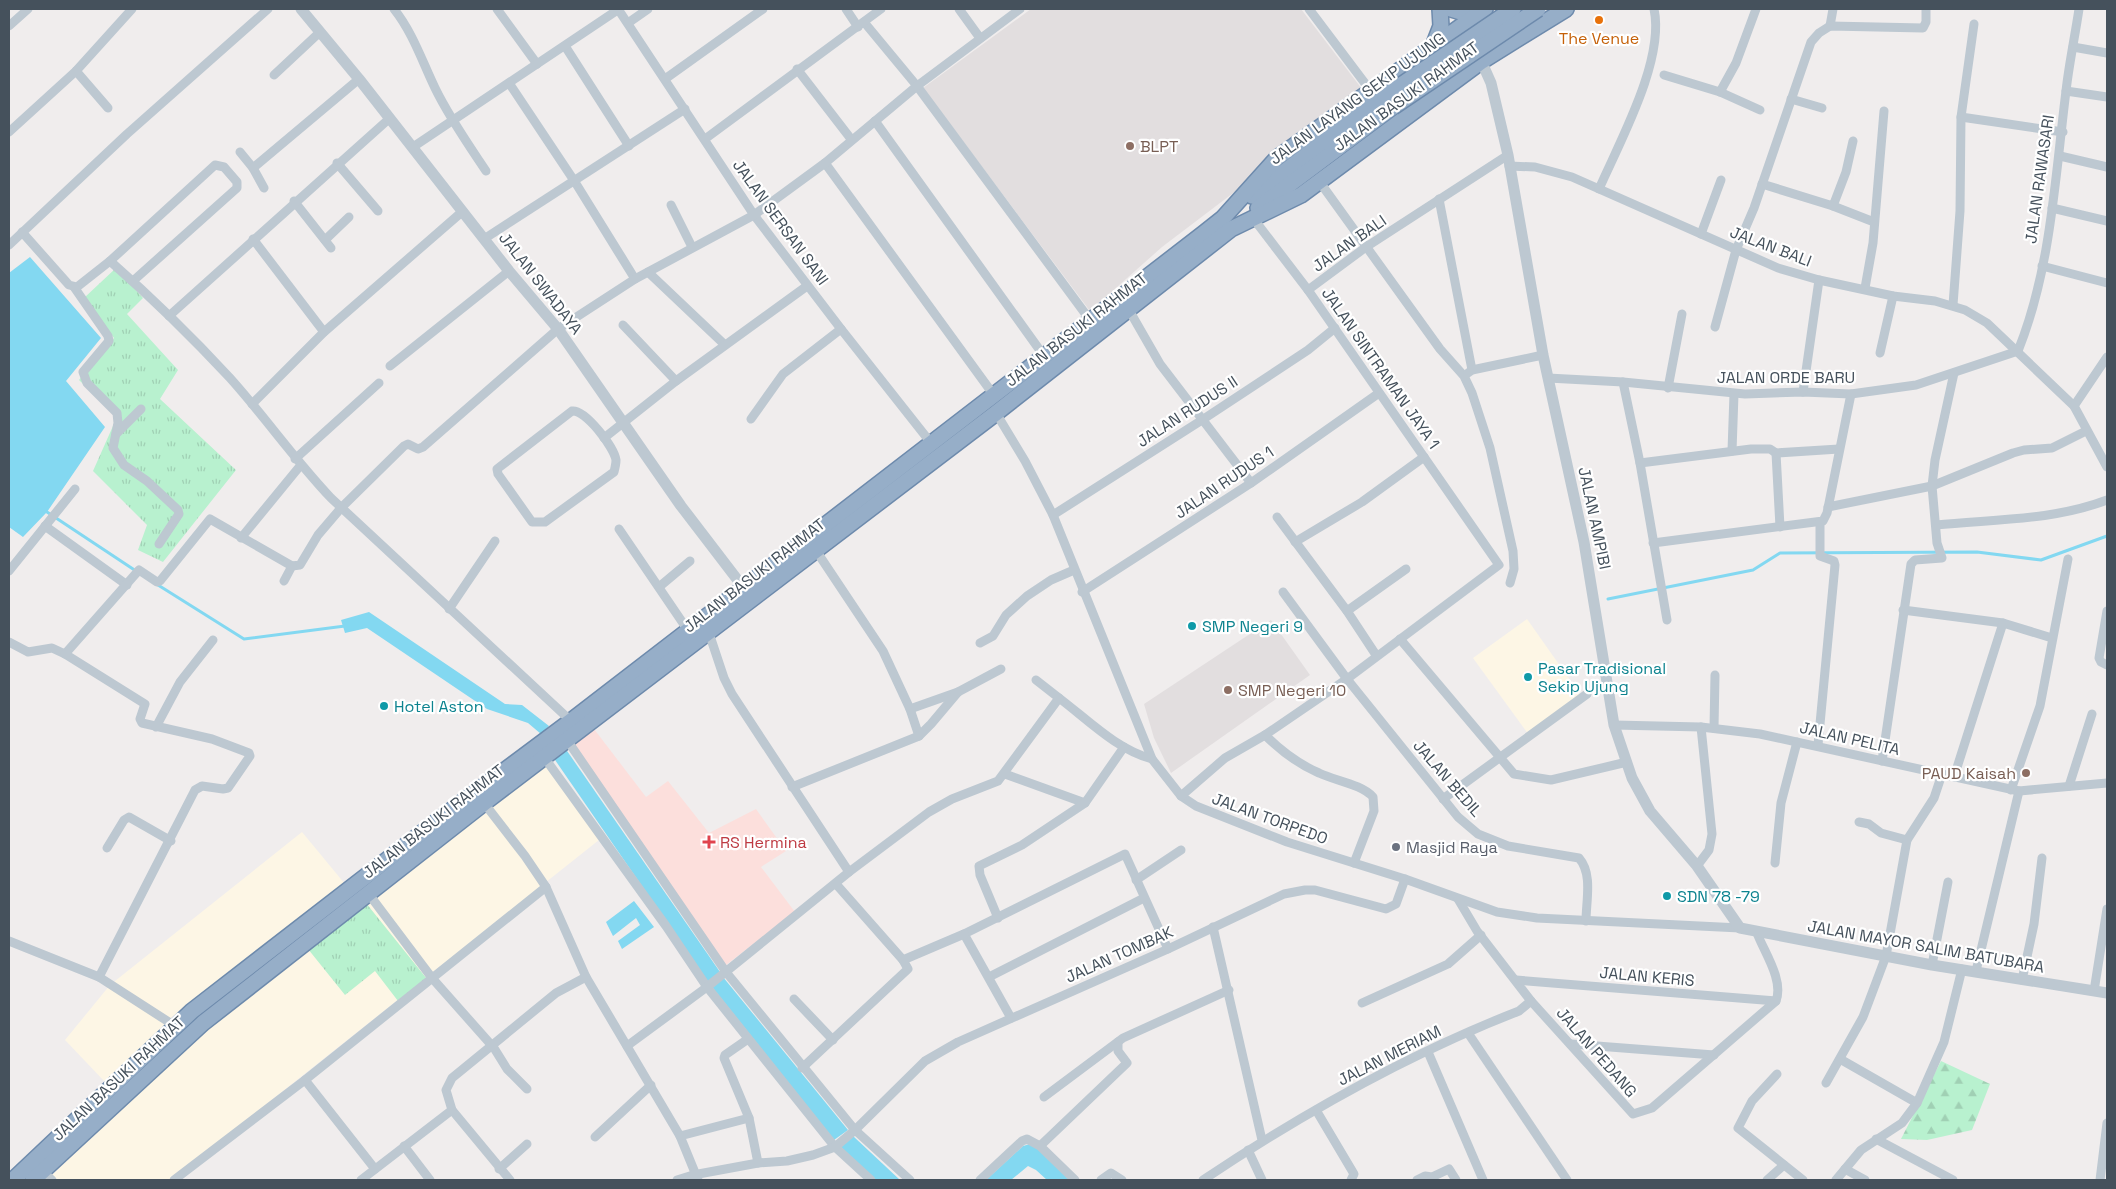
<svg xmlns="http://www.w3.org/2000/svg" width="2116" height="1189" font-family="'Space Grotesk',sans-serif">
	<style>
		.commercial { fill: #fdf6e5 }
		.education { fill: #e2dedf }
		.medical { fill: #fcdfdc }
		.grass { fill: url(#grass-tufts) }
		.forest { fill: url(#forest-firs) }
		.water { fill: #83d8f1 }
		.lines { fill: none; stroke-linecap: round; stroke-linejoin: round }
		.stream { stroke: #83d8f1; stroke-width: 3 }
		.trunk-casing { stroke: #6d8aac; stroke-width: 18 }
		.minor { stroke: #bdc8d1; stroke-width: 9 }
		.tertiary { stroke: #bdc8d1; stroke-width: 11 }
		.trunk { stroke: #96aec8; stroke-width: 15 }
		.trunk-bridge-casing { stroke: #6d8aac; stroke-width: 18; stroke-linecap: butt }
		.trunk-bridge { stroke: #96aec8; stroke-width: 15 }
		.food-dot { fill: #e8710a; stroke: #fff; stroke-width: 2 }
		.education-dot { fill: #8d6e63; stroke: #fff; stroke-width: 2 }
		.culture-dot { fill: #0f9aa8; stroke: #fff; stroke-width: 2 }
		.health-dot { fill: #e0444e; stroke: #fff; stroke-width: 2 }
		.worship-dot { fill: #6b7280; stroke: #fff; stroke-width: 2 }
		.labels { text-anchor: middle; stroke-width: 4.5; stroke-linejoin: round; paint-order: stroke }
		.food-label { font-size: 16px; fill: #c56008; stroke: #fff }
		.street-label { font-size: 16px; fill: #45515c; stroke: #fff }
		.education-label { font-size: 16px; fill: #785e54; stroke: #fff; text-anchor: start }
		.culture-label { font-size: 16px; fill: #0d838f; stroke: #fff; text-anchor: start }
		.health-label { font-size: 16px; fill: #be3a42; stroke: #fff; text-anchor: start }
		.worship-label { font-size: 16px; fill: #5b616d; stroke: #fff; text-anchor: start }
	</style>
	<defs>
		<pattern id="grass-tufts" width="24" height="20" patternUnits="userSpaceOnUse" patternTransform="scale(1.25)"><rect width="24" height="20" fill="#b8f1cf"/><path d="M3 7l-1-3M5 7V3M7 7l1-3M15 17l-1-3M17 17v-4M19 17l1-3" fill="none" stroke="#a0d0b4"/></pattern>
		<pattern id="forest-firs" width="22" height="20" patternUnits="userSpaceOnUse" patternTransform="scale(1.25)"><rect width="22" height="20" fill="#b8f1cf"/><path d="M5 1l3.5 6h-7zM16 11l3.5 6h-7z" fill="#a0d0b4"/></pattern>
	</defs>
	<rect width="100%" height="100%" fill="#f0eded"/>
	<g class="commercial">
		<polygon points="1527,619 1582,697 1529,735 1473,658"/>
		<polygon points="545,761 599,840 171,1180 58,1180 52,1175 197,1036"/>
		<polygon points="302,832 345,884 106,1083 65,1040 110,985"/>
	</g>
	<g class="education">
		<polygon points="1031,9 1301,9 1365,93 1162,247 1090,311 923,88"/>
		<polygon points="1271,620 1310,675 1171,773 1154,738 1144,704"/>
	</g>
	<polygon class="medical" points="591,725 646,797 668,781 709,833 756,809 786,851 761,867 795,912 726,965 570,741"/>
	<g class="grass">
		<polygon points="116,268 143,298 127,314 178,370 160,399 236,470 163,562 138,550 147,525 93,471 117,417 79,380 114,338 84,298"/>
		<polygon points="366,903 427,979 398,1001 375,971 345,995 308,949"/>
	</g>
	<polygon class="forest" points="1941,1061 1990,1084 1972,1130 1927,1140 1901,1139"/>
	<g class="water">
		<polygon points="30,257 101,338 66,381 105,427 47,512 23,537 9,527 9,273"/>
		<polygon points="369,612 505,704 522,705 549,726 541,734 528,723 487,709 367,628 345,633 341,620"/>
		<polygon points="565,748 720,972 708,982 553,757"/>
		<polygon points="634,901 654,927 622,949 618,941 640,925 636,918 613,936 606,922"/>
		<polygon points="723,977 848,1130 834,1140 712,987"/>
		<polygon points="853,1136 900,1180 875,1180 840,1146"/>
		<polygon points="1030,1144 1035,1145 1072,1180 1047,1180 1036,1170 1028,1166 1011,1180 986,1180 1023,1146"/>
	</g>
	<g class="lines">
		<g class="stream">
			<polyline points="47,512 136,571"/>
			<polyline points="158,585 244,639 345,626"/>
			<polyline points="1608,599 1753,570 1780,553 1977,552 2041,560 2107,536"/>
		</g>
		<g class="trunk-casing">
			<g id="trunk">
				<polyline points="1451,9 1464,13 1477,14"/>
				<polyline points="1434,44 1441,26 1440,9"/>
				<polyline points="1252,196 1385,96"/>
				<polyline points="1258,208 1393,107"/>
				<polyline points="13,1180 192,1011 445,815 571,721 1203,234 1223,218 1277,158 1485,9"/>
				<polyline points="33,1180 203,1023 484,803 996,413 1231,229 1301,195 1482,61 1566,9"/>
			</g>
		</g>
		<g class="minor">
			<path d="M 394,9 C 413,33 422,61 435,88 C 449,117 468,144 486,171"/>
			<polyline points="497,9 537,64"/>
			<polyline points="618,9 754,215 841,329 931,443"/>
			<polyline points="846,9 858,27"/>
			<polyline points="959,9 980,38"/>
			<polyline points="1309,9 1370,90"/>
			<polyline points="864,22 917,86 1090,320"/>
			<polyline points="628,23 648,9"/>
			<polyline points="9,26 28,9"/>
			<polyline points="1830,26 1833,9"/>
			<polyline points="565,46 629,146"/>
			<polyline points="2073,47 2107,53"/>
			<polyline points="797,69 851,139"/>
			<polyline points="76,71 108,108"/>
			<polyline points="274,75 320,32"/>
			<polyline points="1664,75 1720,92 1760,110"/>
			<polyline points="665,79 763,9"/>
			<polyline points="509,83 575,182 635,279"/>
			<polyline points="2066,91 2107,97"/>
			<polyline points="1720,92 1736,63 1756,9"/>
			<polyline points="1791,99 1822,108"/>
			<polyline points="1961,117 1974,24"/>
			<polyline points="875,121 1044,356"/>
			<polyline points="9,132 76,71 132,9"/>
			<polyline points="705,139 881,9"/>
			<polyline points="413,147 619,9"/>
			<polyline points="240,152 253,168 264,188"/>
			<polyline points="2060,156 2107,167"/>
			<polyline points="337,163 378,211"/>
			<polyline points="825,163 993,394"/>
			<polyline points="1509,166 1535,167 1572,177 1778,268 1819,280 1893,296 1935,301 1965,310 1987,323 2074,406 2107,467"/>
			<polyline points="253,168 359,79"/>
			<polyline points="1319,181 1440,349 1464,376 1472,393 1490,448 1513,551 1514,569 1510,583"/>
			<polyline points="1762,184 1833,206 1846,172 1853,141"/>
			<path d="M 1599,189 C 1620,141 1665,60 1654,9"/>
			<polyline points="1439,199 1472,370"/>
			<polyline points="294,201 331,248"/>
			<polyline points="671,205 692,247"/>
			<polyline points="1833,206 1874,222"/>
			<polyline points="2052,208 2107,221"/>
			<polyline points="22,232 69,285 77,287 110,261 215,165 224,167 237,182 237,188 133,281"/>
			<polyline points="1701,234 1721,180"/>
			<polyline points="253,239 324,332"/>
			<polyline points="484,239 685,109"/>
			<polyline points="325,240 349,217"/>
			<polyline points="9,245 127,134 268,9"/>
			<path d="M 110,261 C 152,298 192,337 230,378 C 265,417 295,460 331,498 L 571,721"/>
			<polyline points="2042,266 2107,283"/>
			<polyline points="648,272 725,345"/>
			<polyline points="74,287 108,336 109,341 83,372 87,383 117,413 118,423 113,448 124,465 147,481 178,510 179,514 159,544"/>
			<polyline points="1865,288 1873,243 1884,111"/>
			<polyline points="1308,290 1366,247 1508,155"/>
			<polyline points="1953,305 1960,211 1961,117 2063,132"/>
			<polyline points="1129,310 1160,364 1251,483"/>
			<polyline points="169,316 390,118"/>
			<polyline points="623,325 676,381"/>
			<polyline points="1715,327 1736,250 1754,208 1811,42 1819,33 1830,26 1923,28 1926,22 1926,9"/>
			<path d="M 2018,351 C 2051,269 2055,178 2066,91 C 2069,64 2075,36 2079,9"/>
			<polyline points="1880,353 1893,296"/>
			<polyline points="390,366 509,271"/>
			<polyline points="1468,373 1472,370 1543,355"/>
			<polyline points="1548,378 1623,382 1745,394 1803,392 1851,394 1916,385 2018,351"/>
			<polyline points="1623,382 1640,463 1667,620"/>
			<polyline points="1668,388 1682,314"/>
			<polyline points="1803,392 1819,280"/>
			<polyline points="252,404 324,332 463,211"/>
			<polyline points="2074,406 2107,357"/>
			<path d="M 572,411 C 585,409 614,447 616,460 C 616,464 615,468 614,472 L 545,522 L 532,522 L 498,474 L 497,469 Z"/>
			<polyline points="996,413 1025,461 1053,515 1152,759 1181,796 1196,806 1287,842 1405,879 1497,912 1537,918 1740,928"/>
			<polyline points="751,419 783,374 841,329"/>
			<polyline points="116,434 141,409"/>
			<polyline points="604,438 676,381 807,286"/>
			<polyline points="1732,451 1734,394"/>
			<polyline points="1776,453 1780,527"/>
			<polyline points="295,459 379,383"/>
			<polyline points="1640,463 1751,449 1770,449 1776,453 1839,449"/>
			<polyline points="1828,507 1932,486 2013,453 2024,450 2052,448 2086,431"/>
			<polyline points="1053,515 1202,420 1308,350 1335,328"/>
			<polyline points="1277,517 1347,611 1376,655"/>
			<path d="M 1936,525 C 1993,519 2052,521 2107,500"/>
			<polyline points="45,526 127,585"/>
			<polyline points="619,529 687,629"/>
			<polyline points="241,538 300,466"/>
			<polyline points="1295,542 1362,502 1424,457"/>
			<polyline points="1653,543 1823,521 1827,513 1851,394"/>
			<polyline points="815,549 883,651 910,709 919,736"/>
			<polyline points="9,571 75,489"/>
			<polyline points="284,581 292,566 300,565 318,535 341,508 404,446 408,444 418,449 423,447 558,329 635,279 754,215 825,163 917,86 1020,9"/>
			<polyline points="659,587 690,561"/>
			<polyline points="1082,592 1251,483 1379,393"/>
			<path d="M 1283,592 L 1347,679 L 1458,817 L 1478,834 L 1508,846 L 1579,858 C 1593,874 1586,901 1586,921"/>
			<polyline points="449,609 495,541"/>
			<polyline points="1903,610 2003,623 2052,638"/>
			<polyline points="1347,611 1406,569"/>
			<polyline points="2107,611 2099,658 2101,662 2107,665"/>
			<polyline points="709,633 724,678 732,694 849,872"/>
			<polyline points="1400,639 1514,774 1551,780 1627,762"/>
			<polyline points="9,642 28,652 52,648 65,654 145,704 140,719 142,723 212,739 249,753 250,756 228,788 223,789 202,786 195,790 99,977"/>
			<polyline points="980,643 993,636 1006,615 1027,596 1051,580 1074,570"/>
			<polyline points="65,654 139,570 157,582 160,581 210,519 292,566"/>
			<path d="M 1059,698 C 1087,719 1117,750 1152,759"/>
			<polyline points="910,709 958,692 1001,669"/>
			<polyline points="1614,725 1701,727 1760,734 2019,791 2107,783"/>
			<polyline points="156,727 180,682 213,640"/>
			<polyline points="1714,728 1715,675"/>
			<path d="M 1265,735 C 1282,752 1298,764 1319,773 C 1336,781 1361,784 1373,797 L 1374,811 L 1354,863"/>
			<polyline points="567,740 726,972 855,1130 910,1180"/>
			<polyline points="1818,745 1835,565 1834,561 1820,556 1820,522"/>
			<polyline points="544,757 666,926 707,987 835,1147 871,1180"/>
			<polyline points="1882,761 1911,564 1915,560 1942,558 1937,543 1932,486 1935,460 1954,373"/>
			<polyline points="1005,774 1085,803"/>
			<polyline points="1954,777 2003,623"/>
			<polyline points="2069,786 2092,714"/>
			<polyline points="792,787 919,736 931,724 958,692"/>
			<polyline points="2011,790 2040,706 2068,559"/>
			<polyline points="1181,796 1225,758 1265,735 1347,679 1499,565 1308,290 1253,218"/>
			<polyline points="1443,799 1587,694"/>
			<polyline points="484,803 525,856 546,887 586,977 680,1136 698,1180"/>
			<polyline points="1859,822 1869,824 1881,833 1907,840"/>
			<polyline points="107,848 124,820 129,817 171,841"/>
			<polyline points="1775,863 1781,803 1797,742"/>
			<polyline points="1697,866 1709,850 1712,834 1701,727"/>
			<polyline points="1136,880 1181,850"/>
			<polyline points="836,884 903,960"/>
			<polyline points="368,893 432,978 494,1048 507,1069 527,1089"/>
			<path d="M 1458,899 L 1477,931 L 1531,1001 L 1633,1114 L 1652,1108 L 1776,1001 C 1784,980 1764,952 1757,933"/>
			<polyline points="998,918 980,875 979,866 1022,845 1085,803 1124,747"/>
			<polyline points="1213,927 1262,1140"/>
			<polyline points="9,941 99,977 175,1026"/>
			<polyline points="1932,965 1948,882"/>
			<polyline points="1976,971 2019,791"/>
			<polyline points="989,977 1144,898"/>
			<polyline points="1516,980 1776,1001"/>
			<polyline points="2022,980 2034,924 2042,858"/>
			<polyline points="2094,991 2107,909"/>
			<polyline points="794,999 833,1040"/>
			<polyline points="1362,1003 1448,964 1481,935"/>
			<polyline points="1011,1018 964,934 1125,854 1168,949"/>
			<polyline points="1468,1033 1567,1180"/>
			<polyline points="748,1039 725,1055 724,1058 749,1118 758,1163"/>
			<polyline points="1571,1044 1714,1055"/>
			<polyline points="627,1046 707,987 849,872 929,812 952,799 998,781 1059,698 1036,680"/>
			<polyline points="1428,1052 1483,1180"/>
			<polyline points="1840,1059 1917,1103"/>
			<polyline points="802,1068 908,969 903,960 964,934"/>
			<polyline points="1777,1074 1752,1101 1738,1128 1803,1180"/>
			<polyline points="305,1080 375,1169"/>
			<polyline points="1826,1083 1863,1017 1886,956 1907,840 1934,798 1942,774"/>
			<polyline points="1044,1097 1123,1038 1229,990"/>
			<polyline points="452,1110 510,1180"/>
			<polyline points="1316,1110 1354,1174 1351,1180"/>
			<polyline points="680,1136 749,1118"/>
			<polyline points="595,1137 651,1085"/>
			<polyline points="1876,1139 1953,1180"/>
			<polyline points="404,1146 430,1180"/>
			<polyline points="1040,1146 1127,1063 1118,1051 1118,1042"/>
			<polyline points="1248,1150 1262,1180"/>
			<polyline points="499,1169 527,1144"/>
			<polyline points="1845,1169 1865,1180"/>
			<polyline points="42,1171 52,1180"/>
			<polyline points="174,1180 305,1080 546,887"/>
			<polyline points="361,1180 452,1110 446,1090 452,1078 556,993 586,977"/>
			<polyline points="677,1180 693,1175 758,1163 787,1161 813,1155 835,1147 855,1130 925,1061 958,1042 1168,949 1284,894 1305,890 1315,890 1386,909 1396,904 1405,879"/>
			<polyline points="980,1180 1022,1141 1027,1139 1040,1146 1075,1180"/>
			<polyline points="1101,1180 1111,1173 1122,1180"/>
			<path d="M 1203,1180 C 1302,1114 1408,1054 1519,1011 L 1531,1001"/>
			<polyline points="1417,1180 1425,1176 1432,1177 1449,1169 1456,1180"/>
			<polyline points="1767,1180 1784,1165"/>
			<polyline points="1836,1180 1861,1150 1902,1123 1917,1103 1944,1042 1962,969"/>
			<polyline points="2100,1180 2107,1123"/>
		</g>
		<g class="tertiary">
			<polyline points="301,9 359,79 509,271 558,329 681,506 743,587"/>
			<polyline points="1479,56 1491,83 1508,155 1543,355 1584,542 1614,725 1632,778 1650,811 1697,866 1740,928 1932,965 2107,993"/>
		</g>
		<use href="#trunk" class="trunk"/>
		<g class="trunk-bridge-casing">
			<g id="trunk-bridge">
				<polyline points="1385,96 1513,9"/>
				<polyline points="1393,107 1538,9"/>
			</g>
		</g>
		<use href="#trunk-bridge" class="trunk-bridge"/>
	</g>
	<circle class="food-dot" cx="1599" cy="20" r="5"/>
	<g class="education-dot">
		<circle cx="1130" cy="146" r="5"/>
		<circle cx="1228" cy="690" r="5"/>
		<circle cx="2026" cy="773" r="5"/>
	</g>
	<g class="culture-dot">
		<circle cx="1192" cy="626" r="5"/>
		<circle cx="1528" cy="677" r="5"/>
		<circle cx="384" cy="706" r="5"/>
		<circle cx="1667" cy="896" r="5"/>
	</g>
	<path class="health-dot" d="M706.5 834.5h5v5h5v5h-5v5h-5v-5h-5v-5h5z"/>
	<circle class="worship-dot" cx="1396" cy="847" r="5"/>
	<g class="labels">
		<g class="food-label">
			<text x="1599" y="44">The Venue</text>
		</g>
		<g class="street-label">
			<text transform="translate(1406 96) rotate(-36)" y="6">JALAN BASUKI RAHMAT</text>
			<text transform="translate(1357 98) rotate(-36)" y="6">JALAN LAYANG SEKIP UJUNG</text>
			<text transform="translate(2039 179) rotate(-82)" y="6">JALAN RAWASARI</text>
			<text transform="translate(781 222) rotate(54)" y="6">JALAN SERSAN SANI</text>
			<text transform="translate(1349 243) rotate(-35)" y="6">JALAN BALI</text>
			<text transform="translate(1771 246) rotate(21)" y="6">JALAN BALI</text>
			<text transform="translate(541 283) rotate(52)" y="6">JALAN SWADAYA</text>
			<text transform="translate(1076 329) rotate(-38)" y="6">JALAN BASUKI RAHMAT</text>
			<text transform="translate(1381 368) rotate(55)" y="6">JALAN SINTRAMAN JAYA 1</text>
			<text x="1786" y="383">JALAN ORDE BARU</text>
			<text transform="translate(1187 411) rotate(-33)" y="6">JALAN RUDUS II</text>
			<text transform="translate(1224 482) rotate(-34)" y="6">JALAN RUDUS 1</text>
			<text transform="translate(1595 518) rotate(78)" y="6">JALAN AMPIBI</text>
			<text transform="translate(754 575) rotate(-38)" y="6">JALAN BASUKI RAHMAT</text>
			<text transform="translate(1850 738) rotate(13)" y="6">JALAN PELITA</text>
			<text transform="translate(1448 778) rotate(49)" y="6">JALAN BEDIL</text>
			<text transform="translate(1270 818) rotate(20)" y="6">JALAN TORPEDO</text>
			<text transform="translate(433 821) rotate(-38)" y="6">JALAN BASUKI RAHMAT</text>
			<text transform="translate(1926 946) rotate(10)" y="6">JALAN MAYOR SALIM BATUBARA</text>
			<text transform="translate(1119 954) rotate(-24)" y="6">JALAN TOMBAK</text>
			<text transform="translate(1647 976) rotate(5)" y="6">JALAN KERIS</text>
			<text transform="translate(1597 1052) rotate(49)" y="6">JALAN PEDANG</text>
			<text transform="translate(1389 1055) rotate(-27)" y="6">JALAN MERIAM</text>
			<text transform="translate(118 1078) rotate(-43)" y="6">JALAN BASUKI RAHMAT</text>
		</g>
		<g class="education-label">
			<text x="1140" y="152">BLPT</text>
			<text x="1238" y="696">SMP Negeri 10</text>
			<text x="2016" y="779" text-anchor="end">PAUD Kaisah</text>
		</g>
		<g class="culture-label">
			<text x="1202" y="632">SMP Negeri 9</text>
			<text x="1538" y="674">Pasar Tradisional<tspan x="1538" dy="18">Sekip Ujung</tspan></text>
			<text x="394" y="712">Hotel Aston</text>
			<text x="1677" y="902">SDN 78 -79</text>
		</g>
		<g class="health-label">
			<text x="720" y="848">RS Hermina</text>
		</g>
		<g class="worship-label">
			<text x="1406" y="853">Masjid Raya</text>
		</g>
	</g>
	<rect width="2116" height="1189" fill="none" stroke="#45515c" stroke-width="20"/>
</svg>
